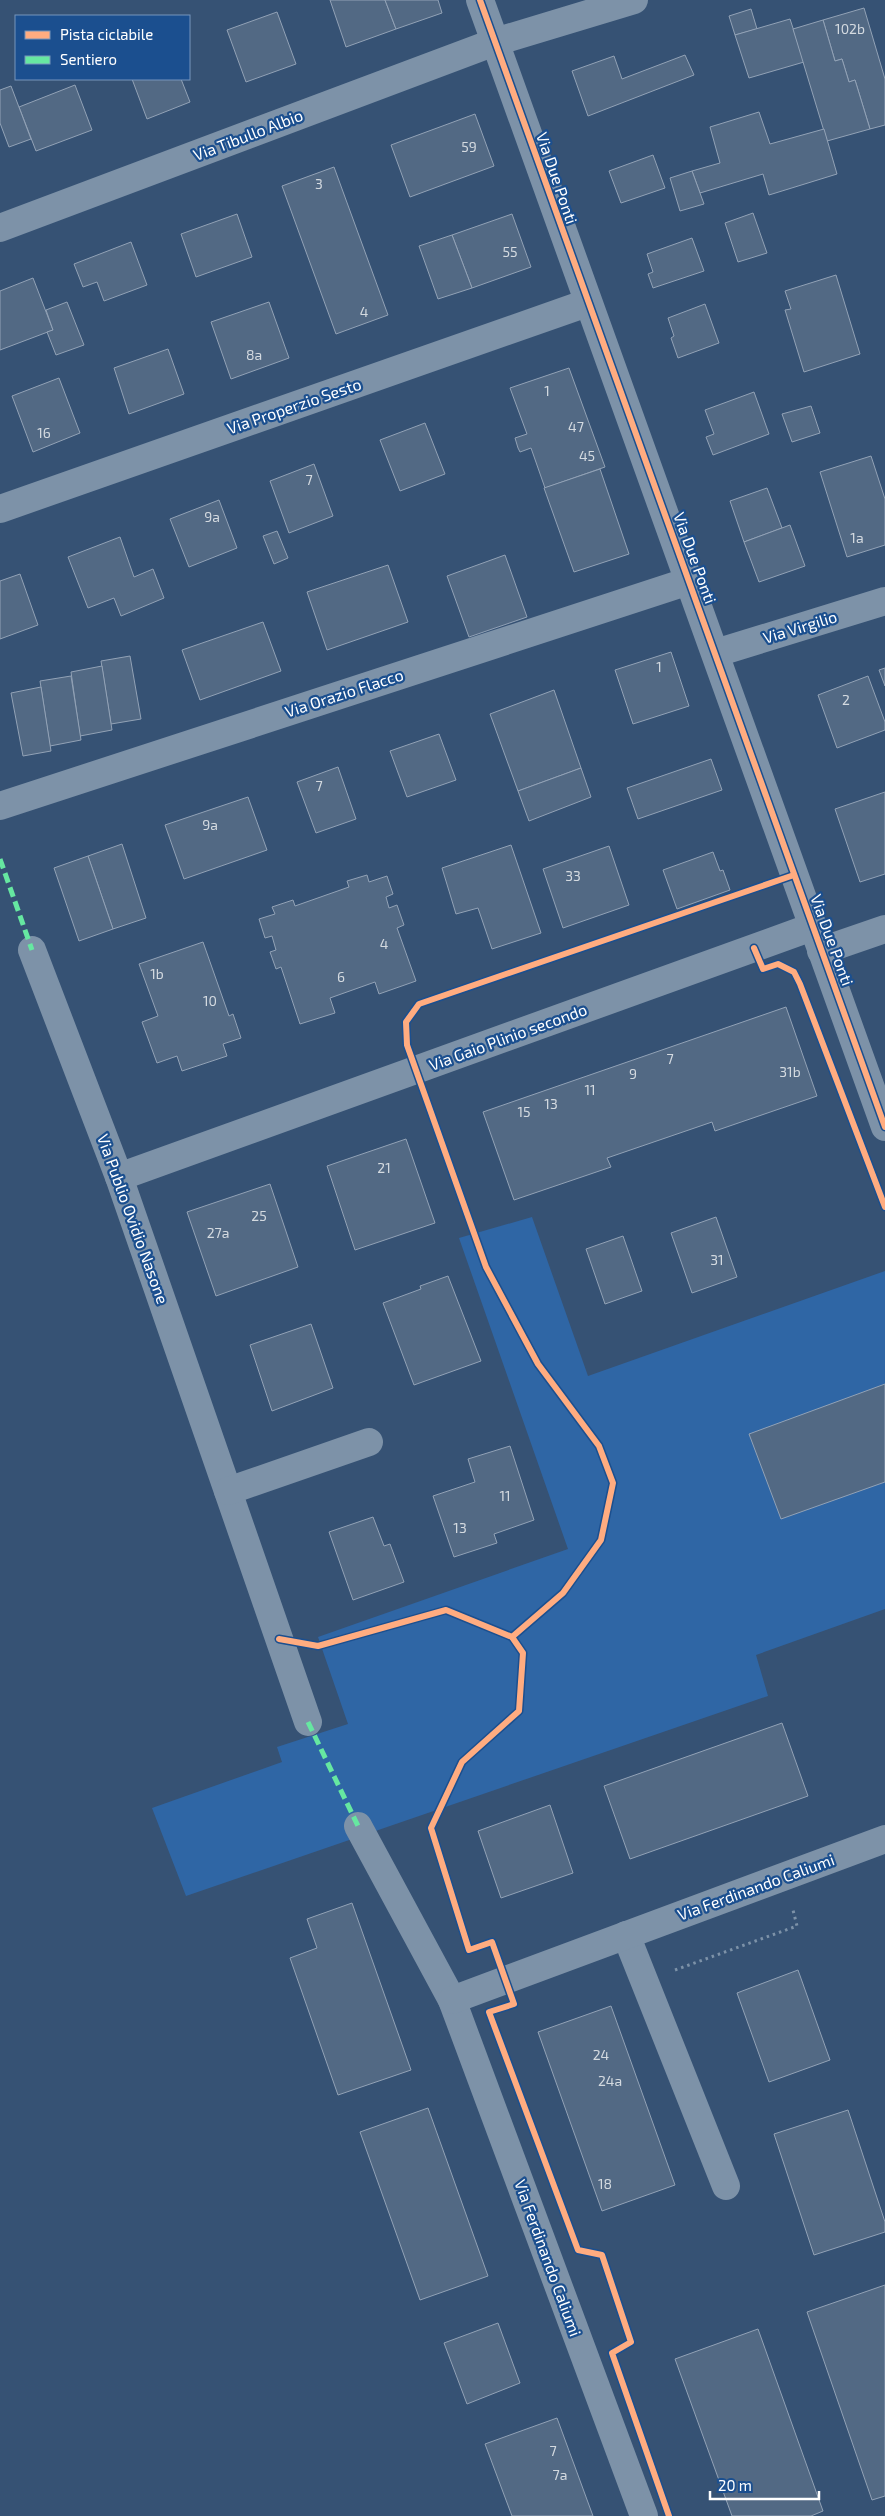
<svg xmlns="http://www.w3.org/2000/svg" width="885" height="2516" font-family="'Exo 2',sans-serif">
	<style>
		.green { fill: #2f66a5 }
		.building { fill: #526984; stroke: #92a2b6 }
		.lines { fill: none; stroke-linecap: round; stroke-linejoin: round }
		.path { stroke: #7d92a8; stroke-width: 3; stroke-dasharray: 2.5 4; stroke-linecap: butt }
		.minor { stroke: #7d92a8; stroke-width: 28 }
		.quiet { stroke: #66e7a1; stroke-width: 5; stroke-dasharray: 10 5; stroke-linecap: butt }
		.cycleway-casing { stroke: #1b4f8f; stroke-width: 9 }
		.cycleway { stroke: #ffac80; stroke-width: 6 }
		.labels { text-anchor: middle; stroke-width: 4.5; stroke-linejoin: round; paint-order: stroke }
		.number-label { font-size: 14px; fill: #d4dae0 }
		.street-label { font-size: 16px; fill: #fff; stroke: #1b4f8f }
	</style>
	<rect width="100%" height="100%" fill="#365274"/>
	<polygon class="green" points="532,1217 588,1376 885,1271 885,1609 756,1655 768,1696 186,1896 152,1808 282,1762 277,1747 348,1724 318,1637 568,1549 459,1238"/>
	<g class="building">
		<polygon points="330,0 385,0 396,29 346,47"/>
		<polygon points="385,0 438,0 442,13 396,29"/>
		<polygon points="864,8 885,79 885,125 870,129 855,80 849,82 842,59 835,61 823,20"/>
		<polygon points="751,9 757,29 735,35 729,16"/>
		<polygon points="277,12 296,64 246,82 227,30"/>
		<polygon points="790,19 804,62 749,78 735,35"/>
		<polygon points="823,20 835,61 842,59 849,82 855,80 870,129 827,141 793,29"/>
		<polygon points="685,55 694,75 588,116 572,71 614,56 622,79"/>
		<polygon points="132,79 181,79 190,102 147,119"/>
		<polygon points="75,85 92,130 36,151 19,107"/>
		<polygon points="11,86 31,139 9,147 0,123 0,90"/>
		<polygon points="759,112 770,144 824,129 837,174 769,195 763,174 700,193 692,171 720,163 710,127"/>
		<polygon points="475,114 494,166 410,197 391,145"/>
		<polygon points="653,155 665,188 621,203 609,171"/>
		<polygon points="334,167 388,315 336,334 282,186"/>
		<polygon points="692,171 704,204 680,211 670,178"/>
		<polygon points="753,213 767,253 738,262 725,223"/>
		<polygon points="237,214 252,257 196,277 181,234"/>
		<polygon points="512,214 531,267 472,288 452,235"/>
		<polygon points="452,235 472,288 438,299 419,246"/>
		<polygon points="692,238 704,271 653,288 648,274 653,272 647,254"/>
		<polygon points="131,242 147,285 104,301 97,282 83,287 74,264"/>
		<polygon points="836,275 860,354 804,372 785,310 791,309 785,291"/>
		<polygon points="33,278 53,330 0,350 0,291"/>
		<polygon points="67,302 84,345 56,355 47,332 53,330 46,310"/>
		<polygon points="269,302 289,358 231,379 211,322"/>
		<polygon points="705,304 719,343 678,358 671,338 674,336 668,318"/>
		<polygon points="168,349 184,394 129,414 114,368"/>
		<polygon points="569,368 605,467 545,488 531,448 520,452 518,448 515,438 527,434 510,388"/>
		<polygon points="59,378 80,433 33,452 12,396"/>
		<polygon points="754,392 769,434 713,455 706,437 714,434 705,410"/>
		<polygon points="811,406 820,433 792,442 782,414"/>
		<polygon points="425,423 445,474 400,491 380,440"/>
		<polygon points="871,456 885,499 885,545 847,557 820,472"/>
		<polygon points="314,464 333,516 289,533 270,481"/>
		<polygon points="600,469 629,554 574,572 544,488"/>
		<polygon points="767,488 782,528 744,542 730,501"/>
		<polygon points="219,500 237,548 189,567 170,519"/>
		<polygon points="790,525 805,566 759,582 744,542"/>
		<polygon points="277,531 288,558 274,564 263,536"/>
		<polygon points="120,537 134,577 153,569 164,598 121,616 114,598 88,608 68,557"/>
		<polygon points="505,555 527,617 469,637 447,576"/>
		<polygon points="388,565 408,622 327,650 307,592"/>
		<polygon points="20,574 38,625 0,639 0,581"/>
		<polygon points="263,622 281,671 200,700 182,650"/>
		<polygon points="671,652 689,706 633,724 615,670"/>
		<polygon points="130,656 141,719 111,724 101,661"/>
		<polygon points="102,666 112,730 80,736 71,672"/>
		<polygon points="885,668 885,686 879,670"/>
		<polygon points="71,676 81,740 50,746 40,681"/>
		<polygon points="868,676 885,722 885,730 837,748 818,695"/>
		<polygon points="41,687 51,751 23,756 11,693"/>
		<polygon points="554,690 581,768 518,791 490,714"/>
		<polygon points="439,734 456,780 407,797 390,751"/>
		<polygon points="711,759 722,790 638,819 627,788"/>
		<polygon points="338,767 356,819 316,833 297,782"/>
		<polygon points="581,768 591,797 529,821 518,791"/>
		<polygon points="885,792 885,874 860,882 835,809"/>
		<polygon points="248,797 267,850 184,879 165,825"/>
		<polygon points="122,844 146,918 113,929 88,856"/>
		<polygon points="511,845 541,933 492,949 478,908 456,914 442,868"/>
		<polygon points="609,846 629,905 563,928 543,869"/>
		<polygon points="713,852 720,871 723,870 730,890 677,909 663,870"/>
		<polygon points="88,856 113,929 79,941 54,868"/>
		<polygon points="367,875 369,882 387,876 393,894 386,897 389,908 397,905 404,925 397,928 416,981 379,994 375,982 330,998 335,1013 300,1024 281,967 276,969 270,952 276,950 272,936 265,938 259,919 275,914 272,907 293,900 295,906 349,887 347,881"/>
		<polygon points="203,942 229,1016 233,1014 241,1038 223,1044 227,1056 182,1071 177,1056 157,1063 142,1022 158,1016 139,964"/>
		<polygon points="786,1007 817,1096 715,1131 712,1122 607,1158 611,1167 514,1200 483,1112"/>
		<polygon points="406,1139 435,1223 355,1250 327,1166"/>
		<polygon points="270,1184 298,1267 216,1296 187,1212"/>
		<polygon points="716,1217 737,1277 692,1293 671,1233"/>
		<polygon points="623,1236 642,1291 605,1304 586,1249"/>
		<polygon points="448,1276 481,1361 414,1385 383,1303 421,1289 420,1286"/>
		<polygon points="311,1324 333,1388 272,1411 250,1345"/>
		<polygon points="885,1384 885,1482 781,1519 749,1434"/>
		<polygon points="510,1446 534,1520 494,1534 497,1543 454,1557 433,1496 475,1482 468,1459"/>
		<polygon points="373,1517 384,1546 390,1544 404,1582 353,1600 329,1532"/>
		<polygon points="782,1723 808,1796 630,1859 604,1786"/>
		<polygon points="550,1805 573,1873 501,1898 478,1831"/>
		<polygon points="352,1903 411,2070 338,2095 290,1958 317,1948 307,1919"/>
		<polygon points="798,1970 830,2060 769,2082 737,1993"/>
		<polygon points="611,2006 675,2185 602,2211 538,2032"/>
		<polygon points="428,2108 488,2276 420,2300 360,2132"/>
		<polygon points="848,2110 885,2222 885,2232 814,2255 774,2134"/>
		<polygon points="885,2285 885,2496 872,2500 807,2312"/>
		<polygon points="498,2323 520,2383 467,2404 444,2343"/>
		<polygon points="758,2329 823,2511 811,2516 732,2516 675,2359"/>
		<polygon points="557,2418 593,2516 512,2516 485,2444"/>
	</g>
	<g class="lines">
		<polyline class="path" points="675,1970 797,1926 793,1910"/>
		<g class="minor">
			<polyline points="480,0 885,1127"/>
			<polyline points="0,228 495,42 634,0"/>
			<polyline points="0,509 587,303"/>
			<polyline points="716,653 885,601"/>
			<polyline points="0,806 689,581"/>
			<polyline points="32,950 119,1177 308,1722"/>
			<polyline points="821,951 885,929"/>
			<polyline points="119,1177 812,927"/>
			<polyline points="228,1491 369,1442"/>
			<polyline points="358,1826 452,2000 644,2516"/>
			<polyline points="626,1935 726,2186"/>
			<polyline points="452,2000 885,1839"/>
		</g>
		<g class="quiet">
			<polyline points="0,859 32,950"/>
			<polyline points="308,1722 358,1826"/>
		</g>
		<g class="cycleway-casing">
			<g id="cycleway">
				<polyline points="480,0 885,1127"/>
				<polyline points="754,948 763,969 778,964 794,972 800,984 885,1207"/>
				<polyline points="512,1637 563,1593 601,1540 613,1483 599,1446 538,1364 486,1267 407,1045 406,1022 419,1004 794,875"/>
				<polyline points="279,1639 318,1646 446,1610 512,1637 523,1653 519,1711 462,1762 431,1828 469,1950 492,1942 514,2004 489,2012 578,2250 602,2255 631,2342 612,2353 669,2516"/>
			</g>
		</g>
		<use href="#cycleway" class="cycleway"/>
	</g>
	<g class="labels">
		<g class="number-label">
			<text x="850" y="34">102b</text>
			<text x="469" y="152">59</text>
			<text x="319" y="189">3</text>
			<text x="510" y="257">55</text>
			<text x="364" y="317">4</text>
			<text x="254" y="360">8a</text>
			<text x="547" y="396">1</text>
			<text x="576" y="432">47</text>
			<text x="44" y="438">16</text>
			<text x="587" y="461">45</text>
			<text x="309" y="485">7</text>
			<text x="212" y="522">9a</text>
			<text x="857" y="543">1a</text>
			<text x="659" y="672">1</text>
			<text x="846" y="705">2</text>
			<text x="319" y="791">7</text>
			<text x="210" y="830">9a</text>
			<text x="573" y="881">33</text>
			<text x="384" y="949">4</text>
			<text x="157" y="979">1b</text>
			<text x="341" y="982">6</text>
			<text x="210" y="1006">10</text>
			<text x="670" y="1064">7</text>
			<text x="790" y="1077">31b</text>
			<text x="633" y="1079">9</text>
			<text x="590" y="1095">11</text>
			<text x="551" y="1109">13</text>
			<text x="524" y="1117">15</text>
			<text x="384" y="1173">21</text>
			<text x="259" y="1221">25</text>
			<text x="218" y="1238">27a</text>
			<text x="717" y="1265">31</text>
			<text x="505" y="1501">11</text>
			<text x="460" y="1533">13</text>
			<text x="601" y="2060">24</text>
			<text x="610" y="2086">24a</text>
			<text x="605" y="2189">18</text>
			<text x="553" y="2456">7</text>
			<text x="560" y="2480">7a</text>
		</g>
		<g class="street-label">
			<text transform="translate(248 135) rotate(-21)" y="6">Via Tibullo Albio</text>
			<text transform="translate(557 178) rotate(71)" y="6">Via Due Ponti</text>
			<text transform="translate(294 406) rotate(-19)" y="6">Via Properzio Sesto</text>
			<text transform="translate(695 558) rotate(70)" y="6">Via Due Ponti</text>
			<text transform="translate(800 627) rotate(-17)" y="6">Via Virgilio</text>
			<text transform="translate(344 693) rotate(-18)" y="6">Via Orazio Flacco</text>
			<text transform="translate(832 940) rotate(70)" y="6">Via Due Ponti</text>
			<text transform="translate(508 1037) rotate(-20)" y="6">Via Gaio Plinio secondo</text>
			<text transform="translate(133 1219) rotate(70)" y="6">Via Publio Ovidio Nasone</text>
			<text transform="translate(756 1887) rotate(-20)" y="6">Via Ferdinando Caliumi</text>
			<text transform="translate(548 2258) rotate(70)" y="6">Via Ferdinando Caliumi</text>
		</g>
	</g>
	<rect x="15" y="15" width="175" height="65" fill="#1b4f8f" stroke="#7695bc"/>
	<rect x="25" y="31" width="25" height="8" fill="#ffac80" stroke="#7695bc"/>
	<text x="60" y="40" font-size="15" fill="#ffffff">Pista ciclabile</text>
	<rect x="25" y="56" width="25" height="8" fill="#66e7a1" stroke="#7695bc"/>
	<text x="60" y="65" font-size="15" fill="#ffffff">Sentiero</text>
	<path d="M710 2491v8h109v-8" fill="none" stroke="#ffffff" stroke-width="2.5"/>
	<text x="718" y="2491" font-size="15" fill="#ffffff" stroke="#1b4f8f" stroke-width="4" paint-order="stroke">20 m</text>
</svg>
